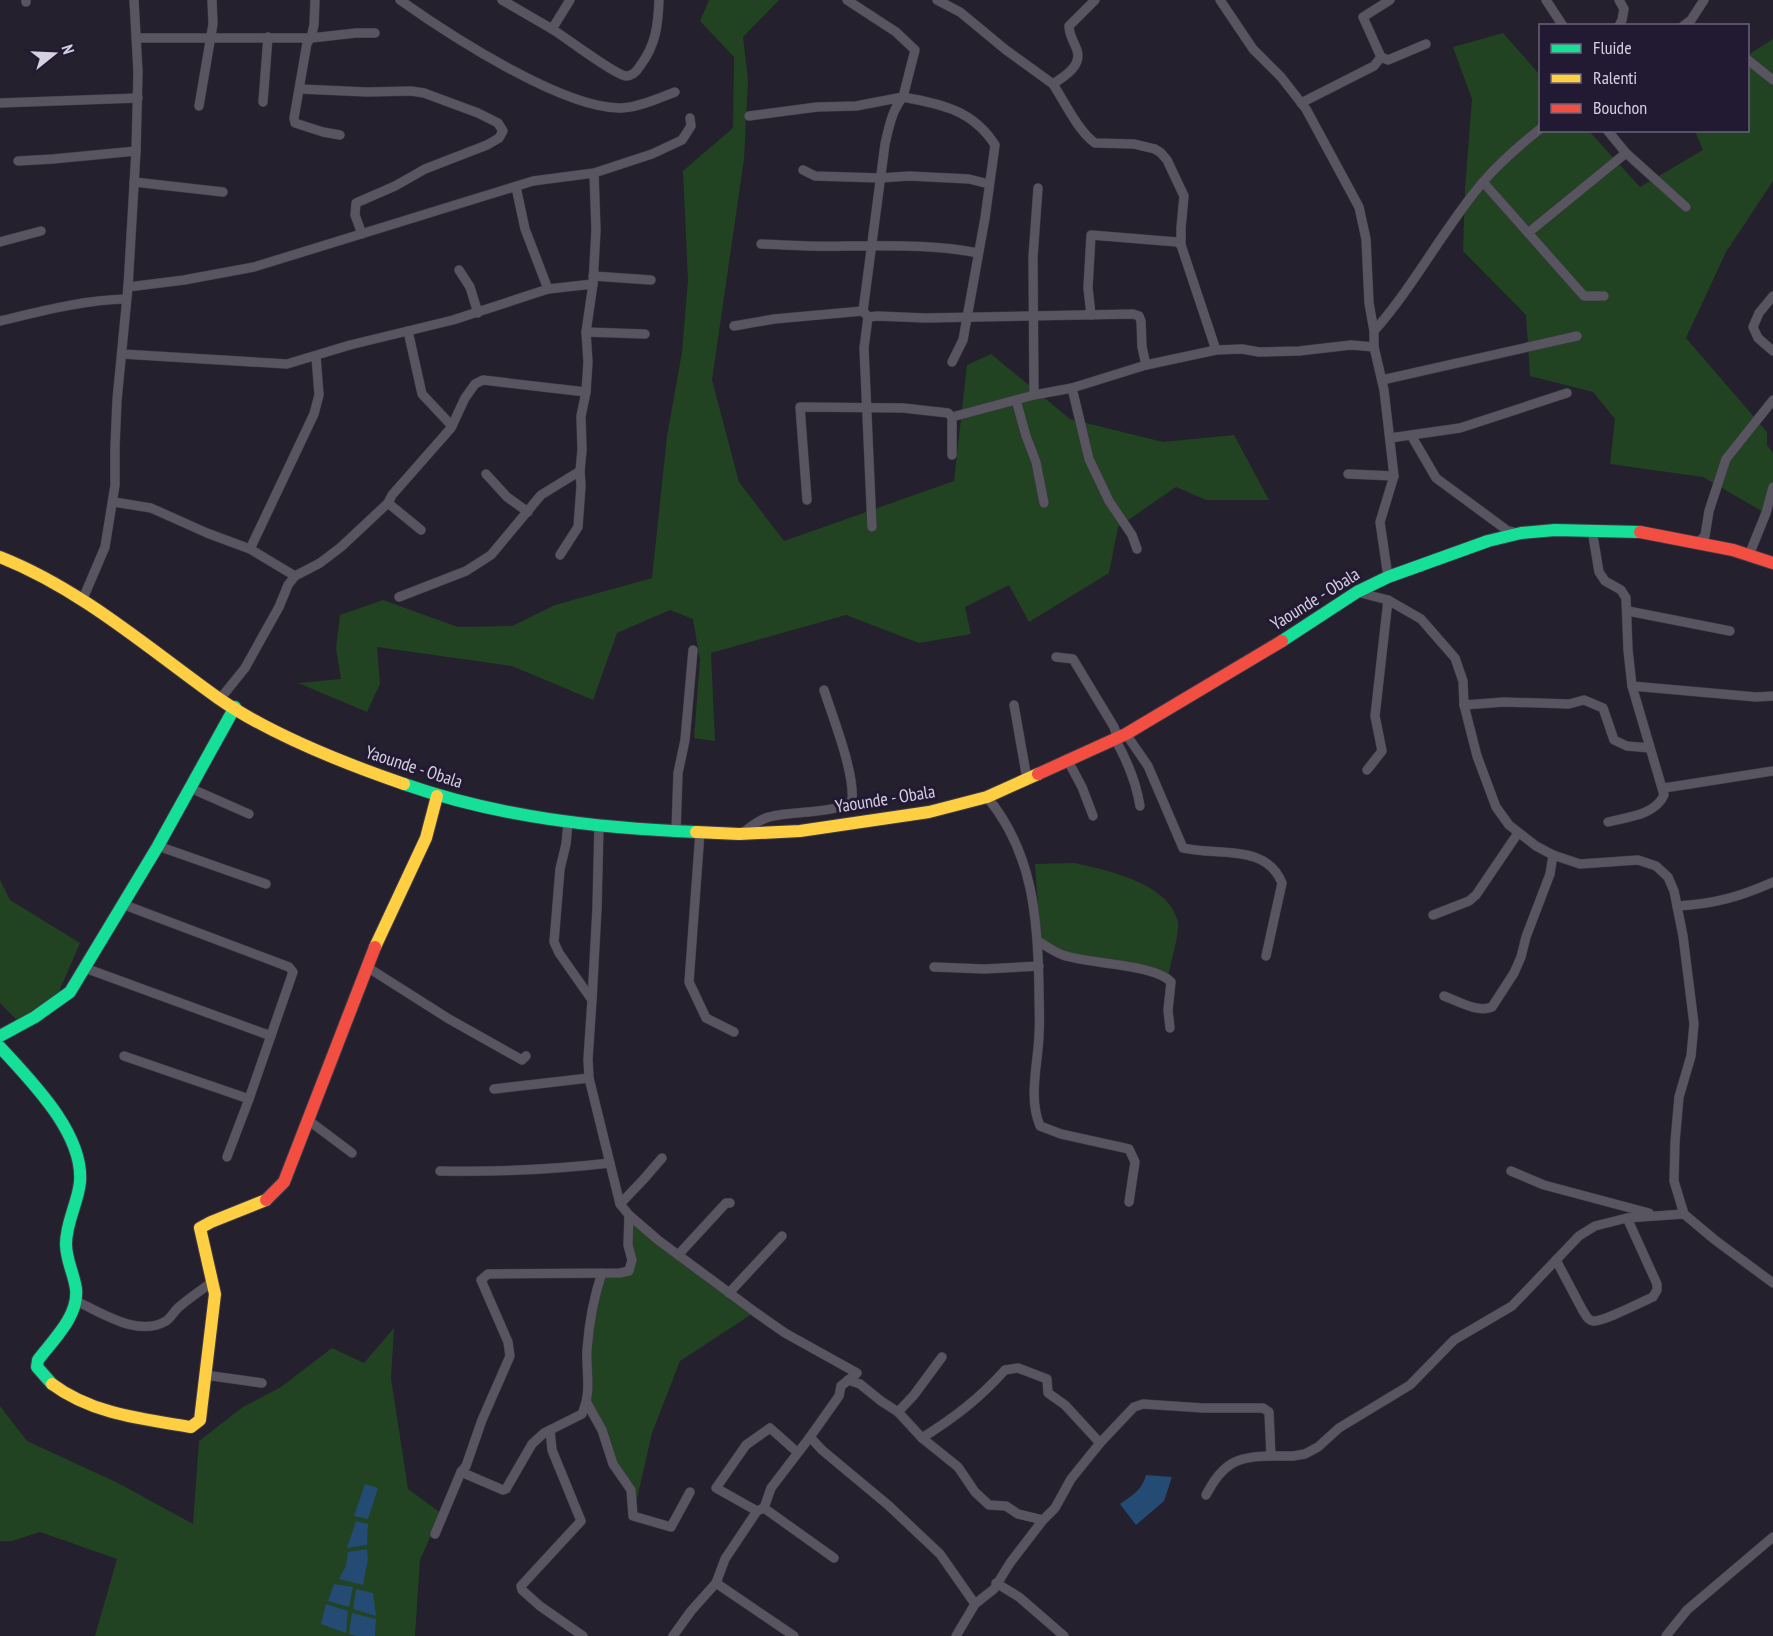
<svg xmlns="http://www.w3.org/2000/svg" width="1773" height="1636" font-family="'PT Sans Narrow',sans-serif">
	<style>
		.green { fill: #214321 }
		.water { fill: #234b74 }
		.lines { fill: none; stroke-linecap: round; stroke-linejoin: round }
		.street-casing { stroke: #3e3a46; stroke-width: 10 }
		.fast-casing { stroke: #3e3a46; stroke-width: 14 }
		.slow-casing { stroke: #3e3a46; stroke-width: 14 }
		.jam-casing { stroke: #3e3a46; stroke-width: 14 }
		.street { stroke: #585560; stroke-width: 9 }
		.fast { stroke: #16e098; stroke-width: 12 }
		.slow { stroke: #ffcf43; stroke-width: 12 }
		.jam { stroke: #f24e42; stroke-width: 12 }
		.labels { text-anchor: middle; stroke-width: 6; stroke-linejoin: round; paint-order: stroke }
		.street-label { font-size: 18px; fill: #d6d1e2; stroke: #221a33 }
	</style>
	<rect width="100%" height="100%" fill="#24202d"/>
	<g class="green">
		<polygon points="709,0 779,0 743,37 748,80 744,159 712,380 739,482 784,541 954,481 967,365 991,354 1070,419 1163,442 1234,435 1269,500 1206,500 1176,487 1118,527 1109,573 1029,622 1009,585 965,607 971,634 919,643 846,615 711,653 715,741 694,738 700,660 693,619 670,610 617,633 593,700 512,666 377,647 380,684 367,712 298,683 341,679 336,648 340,615 383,600 458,627 512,626 555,605 652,578 667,436 682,352 688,280 683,171 733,128 734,57 700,21"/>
		<polygon points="1503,33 1540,75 1540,130 1589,131 1640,187 1703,150 1695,131 1748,130 1748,55 1773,39 1773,181 1726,252 1686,338 1767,432 1767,445 1773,453 1773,502 1770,516 1703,477 1610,464 1615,419 1593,392 1530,376 1526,315 1463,251 1465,189 1472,99 1453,47"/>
		<path d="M 1075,863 C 1109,871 1169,883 1178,922 C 1180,932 1169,970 1167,981 L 1154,976 L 1041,948 L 1035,864 Z"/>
		<polygon points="0,880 10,900 80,943 51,1010 22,1025 0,1003"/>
		<polygon points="629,1215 755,1312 680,1361 652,1433 633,1516 631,1490 613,1464 588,1398 587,1354 602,1273 629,1271"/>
		<polygon points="394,1328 391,1378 408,1489 441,1513 420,1560 415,1636 95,1636 117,1559 40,1532 12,1541 0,1541 0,1406 27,1441 118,1483 193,1524 199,1441 243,1407 281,1387 332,1348 364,1363"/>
	</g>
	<g class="water">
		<path d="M 1146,1475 L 1172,1477 L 1164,1501 L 1136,1525 L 1120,1504 C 1133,1495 1142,1490 1146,1475 Z"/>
		<polygon points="365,1484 378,1488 368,1519 354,1516"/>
		<polygon points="356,1521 368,1524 367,1545 347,1548"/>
		<polygon points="367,1549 368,1559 363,1585 339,1579 346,1566 348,1552"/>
		<polygon points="334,1584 353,1587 349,1607 328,1601"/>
		<polygon points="356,1589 373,1593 376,1616 353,1609"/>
		<polygon points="326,1604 348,1611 346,1633 321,1624"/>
		<polygon points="352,1613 376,1619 375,1636 356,1636 349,1634"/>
	</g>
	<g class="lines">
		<g class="street-casing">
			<g id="street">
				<polyline points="26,0 26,2"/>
				<path d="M 400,0 C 448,34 564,110 622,108 C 640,107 659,98 675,92"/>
				<polyline points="502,0 552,29 570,0"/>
				<path d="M 847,0 L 896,32 L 915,50 L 903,97 C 941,104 973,110 995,145 L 985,218 L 963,340 L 952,362"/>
				<polyline points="937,0 960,12 1006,50 1053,84"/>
				<path d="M 1095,0 L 1069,26 C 1069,35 1074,42 1077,50 C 1082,66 1065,76 1053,84 C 1064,101 1078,131 1095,143 L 1134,144 L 1155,149 L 1161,153 L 1167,160 L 1184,196 L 1181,228 L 1181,245"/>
				<polyline points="1220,0 1253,49 1281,77 1306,109 1359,207 1366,239 1369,303 1374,331"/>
				<polyline points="1546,0 1563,26"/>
				<polyline points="1619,26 1622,20 1624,9 1619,0"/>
				<polyline points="1683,26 1691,20 1704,0"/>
				<path d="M 552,29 C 565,37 615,75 626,76 C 633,76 637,71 640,66 C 656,45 658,25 659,0"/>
				<polyline points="137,38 311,38 314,25 315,0"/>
				<polyline points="1381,57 1363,17 1390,0"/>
				<polyline points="1381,57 1388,60 1426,44"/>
				<polyline points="1748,60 1773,80"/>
				<polyline points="300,89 367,92 411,91 424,93 478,113 498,123 503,131 499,138 487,145 425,169 395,186 356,203 355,215 362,234"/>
				<polyline points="263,102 268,37"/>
				<polyline points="0,103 138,98"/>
				<polyline points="1301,103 1374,66 1381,57"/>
				<polyline points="199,106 213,24 212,0"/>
				<path d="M 749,116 L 817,107 L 856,106 L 903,97 C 892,110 889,127 885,144 L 863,311 L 868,317 L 864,348 L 872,527"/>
				<polyline points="1607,130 1626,153 1686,207"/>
				<polyline points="340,135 323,132 295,123 294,118 307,43 311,38 356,33 375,33"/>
				<polyline points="18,161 53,159 136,151"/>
				<polyline points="803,170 815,176 880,178 909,176 969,179 989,184"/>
				<polyline points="134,182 223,192"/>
				<polyline points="1483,182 1584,296 1604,296"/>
				<polyline points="516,187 525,229 548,289"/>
				<polyline points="1528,233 1626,153"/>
				<polyline points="0,242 41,231"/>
				<path d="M 761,244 C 789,245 817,247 844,246 C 890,246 933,244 978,253"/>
				<polyline points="459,270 470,287 478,313"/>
				<polyline points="593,276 651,280"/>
				<polyline points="128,287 184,280 254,267 533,181 594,173 652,154 682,140 691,126 690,118"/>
				<polyline points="1773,296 1759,313 1753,327 1758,338 1773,351"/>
				<polyline points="1091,315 1088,288 1091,235 1177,242 1181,245 1216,350"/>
				<polyline points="868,317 878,316 925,318 1133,314 1139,316 1141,321 1142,347 1146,365"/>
				<path d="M 0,321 C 42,311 83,300 126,299"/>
				<polyline points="734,326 774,319 863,311"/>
				<polyline points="408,331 422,394 452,426"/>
				<polyline points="586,332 645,334"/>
				<polyline points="122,354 287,364 350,345 453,320 548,289 593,284"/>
				<polyline points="1382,380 1577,336"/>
				<polyline points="1072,388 1089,459 1109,501 1132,535 1137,549"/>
				<polyline points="1034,395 1033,257 1038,188"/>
				<polyline points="1016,400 1026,436 1036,462 1044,503"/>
				<polyline points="952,417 952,455"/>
				<polyline points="1411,435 1436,478 1508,531 1513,532"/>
				<polyline points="1390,438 1460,428 1567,393"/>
				<polyline points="486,474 507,497 528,512"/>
				<polyline points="1348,474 1394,476"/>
				<polyline points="807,500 800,407 903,408 948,413 952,417 1034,395 1072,388 1146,365 1216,350 1242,349 1259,352 1299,351 1351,345 1374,347"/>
				<polyline points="114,502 151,508 207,533 250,549 295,576"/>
				<polyline points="388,503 421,530"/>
				<path d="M 1592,530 L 1599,572 L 1605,581 L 1621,590 L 1626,598 L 1628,650 L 1632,686 L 1664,795 C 1655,815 1628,817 1608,822"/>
				<polyline points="1698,542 1705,536 1709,511 1726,459 1773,400"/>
				<polyline points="250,549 314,414 319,395 316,356"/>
				<polyline points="560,555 578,527 581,486 580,471"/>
				<polyline points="1749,555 1766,513 1773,487"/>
				<path d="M 1388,577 L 1380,522 L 1394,476 L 1384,390 L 1374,347 L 1374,331 C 1415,285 1443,229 1483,182 C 1500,162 1520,145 1540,129"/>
				<polyline points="1357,592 1388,600 1421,619 1455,658 1463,681 1464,705 1477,756 1496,807 1509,825 1536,846 1553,855 1580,864 1638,860 1656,866 1668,877 1674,891 1683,936 1694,1024 1691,1056 1679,1097 1675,1142 1674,1181 1684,1214 1715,1240 1773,1283"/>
				<polyline points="399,597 466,571 491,555 541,495 580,471 582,450 581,416 586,392 588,362 586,332 593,284 596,230 594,173"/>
				<polyline points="82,601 105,547 115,485 115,446 117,400 128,287 136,151 138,72 134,0"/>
				<polyline points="1628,611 1730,631"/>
				<path d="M 1056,657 L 1073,659 L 1114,727 L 1116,733 L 1115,739 C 1127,760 1136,782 1140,806"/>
				<polyline points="1632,686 1756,697 1773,696"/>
				<polyline points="220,699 245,668 279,607 288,585 295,576 320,563 341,547 388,503 392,495 451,428 465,398 475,384 483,380 586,392"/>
				<polyline points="1014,705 1027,779"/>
				<polyline points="1464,705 1504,702 1569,704 1584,700 1603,708 1614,740 1627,746 1650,748"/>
				<path d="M 1126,734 L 1148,766 L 1183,848 C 1217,856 1266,843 1282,883 L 1266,956"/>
				<polyline points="1067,759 1082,787 1093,816"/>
				<polyline points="1367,770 1382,751 1375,716 1388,600"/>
				<polyline points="190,788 249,814"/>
				<polyline points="1664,788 1773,771"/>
				<path d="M 987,797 C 1033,852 1038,919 1039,989 C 1039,1004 1040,1020 1039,1035 C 1038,1064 1028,1098 1040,1126 L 1061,1134 L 1129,1149 L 1135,1162 L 1129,1202"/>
				<polyline points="568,823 566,844 560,869 554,942 559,953 592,1000 588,1059 589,1078 620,1204 629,1215 658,1240 755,1312 785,1333 857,1373 841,1386 839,1396 810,1437 822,1450 888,1505 940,1554 975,1604"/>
				<polyline points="676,831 678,773 685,740 693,650"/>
				<path d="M 745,831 C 752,826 760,819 769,817 C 794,810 831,815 852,801 C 855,773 833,718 824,690"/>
				<polyline points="700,832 689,982 706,1018 734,1032"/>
				<polyline points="158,846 266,884"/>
				<polyline points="122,904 289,967 293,972 249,1099 124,1056"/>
				<path d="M 1677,906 C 1714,904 1739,897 1773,882"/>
				<polyline points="1433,915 1469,901 1476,895 1518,833"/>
				<path d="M 1038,941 C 1046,946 1054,952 1063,955 C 1088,964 1156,964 1171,982 L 1168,1010 L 1170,1028"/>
				<polyline points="367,967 449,1019 522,1060 526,1056"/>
				<polyline points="934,967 984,969 1039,966"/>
				<polyline points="85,968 271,1036"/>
				<path d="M 1444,996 C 1458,1001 1477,1013 1492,1007 L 1514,973 L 1521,957 L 1526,937 L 1550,874 L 1553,855"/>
				<polyline points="592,1000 597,908 599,825"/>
				<polyline points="494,1089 589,1078"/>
				<polyline points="308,1120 352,1153"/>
				<polyline points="227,1157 249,1099"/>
				<path d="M 440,1171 C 500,1172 550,1170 610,1163"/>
				<polyline points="1511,1171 1544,1185 1649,1213"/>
				<polyline points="620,1204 643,1180 662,1158"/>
				<polyline points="678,1255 726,1203 730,1203"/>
				<path d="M 1556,1260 L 1583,1311 C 1586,1315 1587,1320 1593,1321 C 1603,1322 1641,1302 1653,1297 L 1657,1290 L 1657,1284 L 1627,1218"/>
				<polyline points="729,1293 782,1236"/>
				<path d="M 76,1301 C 101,1312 138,1338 166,1321 C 171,1318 174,1311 179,1307 C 189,1298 202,1290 213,1281"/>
				<polyline points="205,1375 262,1383"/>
				<polyline points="848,1380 860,1384 881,1401 898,1412 922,1438 958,1467 975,1492 989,1505 1006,1506 1018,1514 1043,1520"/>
				<polyline points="587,1403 602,1430 613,1464 631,1490 633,1516 671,1527 690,1492"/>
				<polyline points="898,1412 914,1395 942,1357"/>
				<polyline points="550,1430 552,1450 581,1521 521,1586 522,1590 540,1606 583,1636"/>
				<path d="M 922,1438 C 955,1417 979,1399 1005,1370 L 1018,1368 L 1047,1379 L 1048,1393 L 1065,1405 L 1100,1443 L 1071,1479 L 1055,1508 L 1043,1520 L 1010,1563 L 994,1589 L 975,1604 L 956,1636"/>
				<polyline points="1100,1443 1134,1407 1143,1404 1203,1408 1263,1408 1269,1412 1271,1456 1293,1456 1305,1454 1318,1447 1339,1428 1410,1385 1454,1340 1512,1306 1579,1236 1595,1226 1627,1218 1684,1214"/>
				<path d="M 461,1472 L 503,1490 L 506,1489 L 532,1444 L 544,1433 L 582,1414 C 592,1391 586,1374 587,1350 C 589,1323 593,1299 602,1273"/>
				<path d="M 1206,1495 C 1222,1464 1236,1456 1271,1456"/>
				<polyline points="764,1508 834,1558"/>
				<polyline points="757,1511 716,1488 746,1445 770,1428 797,1452"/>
				<polyline points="435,1534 461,1472 466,1466 482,1420 510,1356 508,1342 481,1280 488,1274 620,1273 629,1271 632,1260 628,1245 629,1215"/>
				<polyline points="716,1583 794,1636"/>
				<polyline points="996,1583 1019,1597 1064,1636"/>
				<polyline points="673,1636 691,1611 716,1583 725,1559 757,1511 764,1508 771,1488 810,1437"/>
				<polyline points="1666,1636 1687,1610 1773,1537"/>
			</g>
		</g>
		<g class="fast-casing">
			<g id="fast">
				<polyline points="1282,641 1357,592 1388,577 1488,541 1521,533 1555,530 1640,532"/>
				<path d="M 404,784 C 498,817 597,828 696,832"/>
				<polyline points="0,1036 35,1017 70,992 158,846 235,707"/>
				<path d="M 0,1047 C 30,1080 84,1133 80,1182 C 78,1203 66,1222 66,1244 C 66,1260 74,1274 76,1289 C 79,1316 53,1340 38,1360 L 37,1367 L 52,1384"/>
			</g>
		</g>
		<g class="slow-casing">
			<g id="slow">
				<path d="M 0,557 C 81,589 148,648 218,698 C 271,735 343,763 404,784"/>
				<polyline points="696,832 739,834 800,831 929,812 987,797 1038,774"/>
				<polyline points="375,947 426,838 437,796"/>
				<path d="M 52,1384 C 92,1414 143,1419 191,1427 L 200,1420 L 215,1294 L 200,1228 L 211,1222 L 266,1200"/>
			</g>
		</g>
		<g class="jam-casing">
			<g id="jam">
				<polyline points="1640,532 1733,550 1773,563"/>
				<polyline points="1038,774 1126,734 1282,641"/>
				<polyline points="266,1200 284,1182 375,947"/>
			</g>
		</g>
		<use href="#street" class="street"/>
		<use href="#fast" class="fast"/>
		<use href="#slow" class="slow"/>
		<use href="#jam" class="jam"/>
	</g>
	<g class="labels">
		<g class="street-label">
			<text transform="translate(1315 599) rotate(-32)" y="6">Yaounde - Obala</text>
			<text transform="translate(414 767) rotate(18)" y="6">Yaounde - Obala</text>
			<text transform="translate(885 799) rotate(-9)" y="6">Yaounde - Obala</text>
		</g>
	</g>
	<rect x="1539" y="24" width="210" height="108" fill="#221a33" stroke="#6a6379" stroke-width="1.5"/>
	<rect x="1551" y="44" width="30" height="9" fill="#16e098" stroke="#6a6379" stroke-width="1.5"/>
	<text x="1593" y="54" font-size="18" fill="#d6d1e2">Fluide</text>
	<rect x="1551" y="74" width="30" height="9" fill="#ffcf43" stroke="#6a6379" stroke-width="1.5"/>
	<text x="1593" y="84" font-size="18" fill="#d6d1e2">Ralenti</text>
	<rect x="1551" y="104" width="30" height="9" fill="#f24e42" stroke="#6a6379" stroke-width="1.5"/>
	<text x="1593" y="114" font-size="18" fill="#d6d1e2">Bouchon</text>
	<g transform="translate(54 54) rotate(72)" stroke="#221a33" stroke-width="4.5" paint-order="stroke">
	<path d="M0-4.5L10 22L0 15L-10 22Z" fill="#d6d1e2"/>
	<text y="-9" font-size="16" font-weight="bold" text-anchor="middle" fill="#d6d1e2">N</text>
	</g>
</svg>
